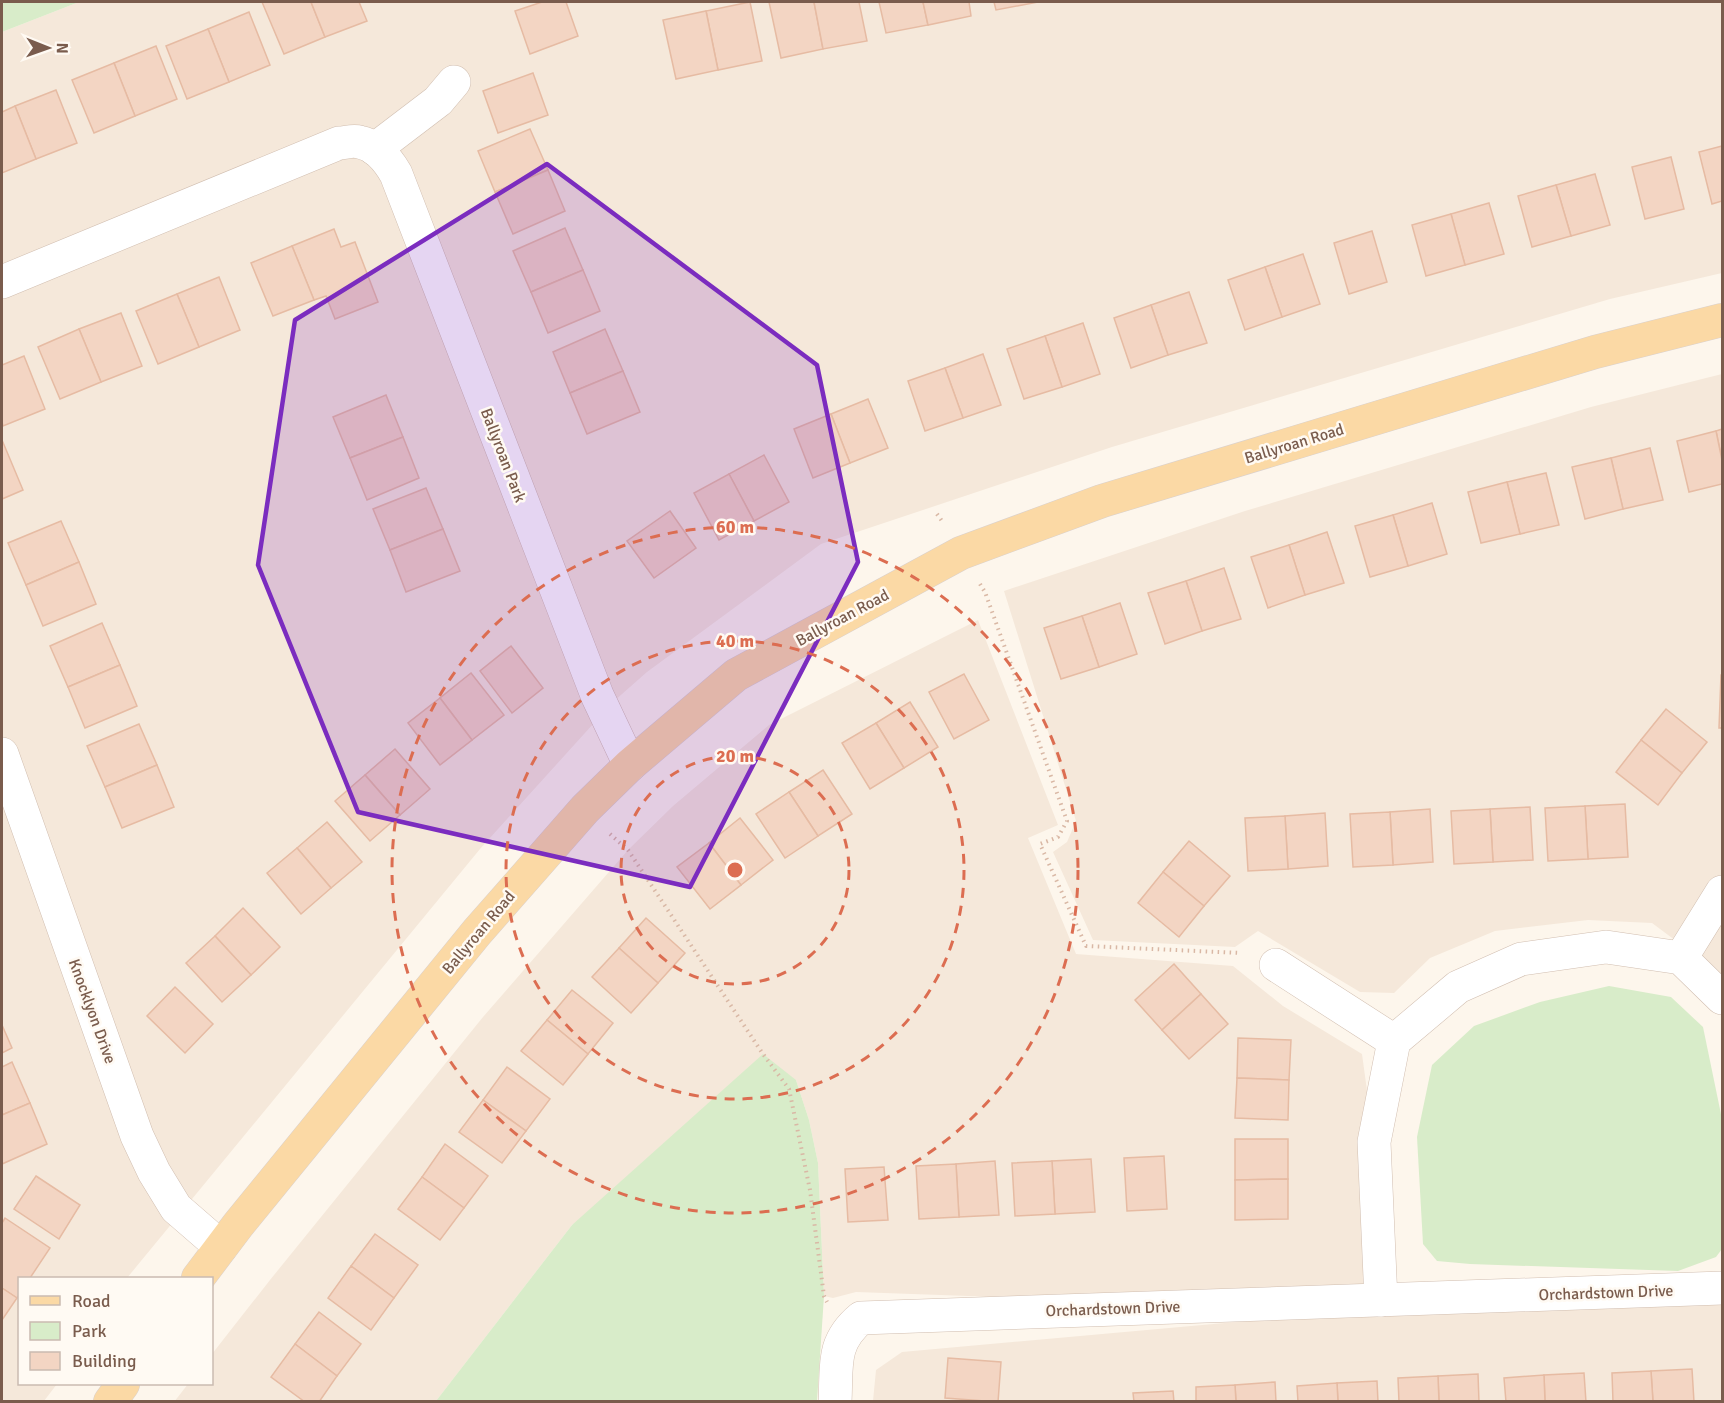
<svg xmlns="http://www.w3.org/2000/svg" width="1724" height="1403" font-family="Signika,sans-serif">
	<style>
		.residential { fill: #f5e8da }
		.green { fill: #d8ecc9 }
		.building { fill: #f3d5c3; stroke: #e6bba3; stroke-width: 1.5 }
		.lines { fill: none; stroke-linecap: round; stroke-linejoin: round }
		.minor-casing { stroke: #d1beb0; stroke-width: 34 }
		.major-casing { stroke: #dad1cd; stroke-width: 34 }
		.path { stroke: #d9b8a5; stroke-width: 4; stroke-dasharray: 1.5 4.5; stroke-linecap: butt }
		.minor { stroke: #fff; stroke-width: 33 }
		.major { stroke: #fbd9a5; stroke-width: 33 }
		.marked { fill: #7b2cbf; fill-opacity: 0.2; stroke: #7b2cbf; stroke-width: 4.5; stroke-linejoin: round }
		.ring { fill: none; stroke: #dc6d51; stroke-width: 3; stroke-dasharray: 10 8 }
		.labels { text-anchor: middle; stroke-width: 5; stroke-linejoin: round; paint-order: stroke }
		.street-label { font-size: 16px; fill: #7a5c4d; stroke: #fffaf3 }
		.centre { fill: #dc6d51; stroke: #fffaf3; stroke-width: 3 }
		.ring-label { font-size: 18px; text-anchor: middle; font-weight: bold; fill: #dc6d51; stroke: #fffaf3; stroke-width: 5; stroke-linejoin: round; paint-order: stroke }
	</style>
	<rect width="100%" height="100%" fill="#fdf6ec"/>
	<g class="residential">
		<polygon points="79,2 1722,2 1722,273 1610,299 1112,447 821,544 647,672 613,702 480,849 127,1278 20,1278 20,1384 57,1384 44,1401 2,1402 2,32"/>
		<polygon points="1722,374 1722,978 1703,961 1652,923 1588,920 1495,931 1430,958 1394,993 1360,992 1258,931 1235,947 1093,940 1053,852 1067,842 1076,821 1004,591 1245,511 1591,407"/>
		<polygon points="978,620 1058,825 1028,838 1076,954 1233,966 1283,1006 1362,1054 1374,1142 1378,1310 1722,1298 1722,1401 873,1401 876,1370 902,1352 1370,1310 856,1292 833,1298 824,1296 818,1163 809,1120 796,1080 572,1225 436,1401 174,1402 188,1384 212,1384 212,1354 270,1280 483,1017 628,850 673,806 769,725"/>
	</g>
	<g class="green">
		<polygon points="2,2 79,2 2,32"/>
		<polygon points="1609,986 1671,997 1703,1027 1722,1119 1722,1249 1716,1257 1678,1271 1470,1264 1437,1261 1423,1244 1417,1137 1432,1065 1474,1026 1540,1002"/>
		<polygon points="763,1054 796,1080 809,1120 818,1163 824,1296 817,1401 436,1401 572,1225"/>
	</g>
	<g class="building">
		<polygon points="262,2 311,2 325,37 284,54"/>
		<polygon points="311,2 359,2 367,21 325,37"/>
		<polygon points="542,2 566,2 578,36 530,54 515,11"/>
		<polygon points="750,2 762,61 718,70 706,11"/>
		<polygon points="769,2 814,2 823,49 781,58"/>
		<polygon points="814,2 859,2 867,41 823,49"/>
		<polygon points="879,2 923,2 928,25 886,33"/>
		<polygon points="923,2 969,2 971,16 928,25"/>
		<polygon points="994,2 1038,2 996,10"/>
		<polygon points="706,11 718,70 676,79 663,20"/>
		<polygon points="249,12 270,65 229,82 208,29"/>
		<polygon points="208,29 229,82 187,99 166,46"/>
		<polygon points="156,46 177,99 135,116 114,63"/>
		<polygon points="114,63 135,116 94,133 72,80"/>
		<polygon points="533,73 548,115 498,133 483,91"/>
		<polygon points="56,90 77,143 36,159 15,106"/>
		<polygon points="15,106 36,159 2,173 2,112"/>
		<polygon points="530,129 548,170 495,192 478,151"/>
		<polygon points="1722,146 1722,201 1712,204 1699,152"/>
		<polygon points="1671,157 1684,209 1645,219 1632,167"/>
		<polygon points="548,170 565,211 513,234 495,192"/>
		<polygon points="1595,174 1610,225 1571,236 1556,185"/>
		<polygon points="1556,185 1571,236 1532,247 1518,196"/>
		<polygon points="1489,203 1504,254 1465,265 1451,214"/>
		<polygon points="1451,214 1465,265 1426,276 1412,225"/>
		<polygon points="565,228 583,270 531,292 513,251"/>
		<polygon points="334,229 341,247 355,242 378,302 335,319 326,296 314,300 292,246"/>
		<polygon points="1372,231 1387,282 1349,294 1334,243"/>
		<polygon points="292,246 314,300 273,316 251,263"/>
		<polygon points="1303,254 1320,304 1282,317 1265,267"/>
		<polygon points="1265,267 1282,317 1245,330 1228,280"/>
		<polygon points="583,270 600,311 548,333 531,292"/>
		<polygon points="219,277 240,330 199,347 177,294"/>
		<polygon points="1189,292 1207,343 1168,355 1151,305"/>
		<polygon points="177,294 199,347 158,364 136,311"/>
		<polygon points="1151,305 1168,355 1131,368 1114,318"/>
		<polygon points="121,313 142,366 101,382 79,329"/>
		<polygon points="1083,323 1100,374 1062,387 1045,336"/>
		<polygon points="79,329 101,382 60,399 38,347"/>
		<polygon points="605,329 623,371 570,393 553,352"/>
		<polygon points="1045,336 1062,387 1024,399 1007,349"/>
		<polygon points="983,354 1001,405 963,418 945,368"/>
		<polygon points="24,356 45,409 3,426 2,422 2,365"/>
		<polygon points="945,368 963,418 925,431 908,381"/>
		<polygon points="623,371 640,412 587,434 570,393"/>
		<polygon points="386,395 403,437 350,458 333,417"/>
		<polygon points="868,399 888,448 850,463 831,414"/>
		<polygon points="831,414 850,463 813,478 794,429"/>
		<polygon points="1722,429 1722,460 1716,431"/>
		<polygon points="1716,431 1722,460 1722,484 1689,492 1677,441"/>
		<polygon points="403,437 419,478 367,500 350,458"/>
		<polygon points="2,440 23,490 2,499"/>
		<polygon points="1650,448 1663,500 1623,509 1611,458"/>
		<polygon points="764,455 789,502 754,521 729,474"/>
		<polygon points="1611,458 1623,509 1585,519 1572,467"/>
		<polygon points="1546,473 1559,525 1520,534 1507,482"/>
		<polygon points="729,474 754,521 719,540 694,493"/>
		<polygon points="1507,482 1520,534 1481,543 1468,492"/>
		<polygon points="426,488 443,529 390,550 373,509"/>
		<polygon points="1432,503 1447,554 1408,566 1393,515"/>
		<polygon points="670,511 696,548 654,578 627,541"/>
		<polygon points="1393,515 1408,566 1370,577 1355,526"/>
		<polygon points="61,521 79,562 26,585 8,543"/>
		<polygon points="443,529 460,571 406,592 390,550"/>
		<polygon points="1327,532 1344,583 1305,595 1289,545"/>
		<polygon points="1289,545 1305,595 1268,608 1251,557"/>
		<polygon points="79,562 96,604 43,626 26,585"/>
		<polygon points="1224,568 1241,619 1202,631 1186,581"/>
		<polygon points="1186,581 1202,631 1165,644 1148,593"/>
		<polygon points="1120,603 1137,654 1099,667 1082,616"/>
		<polygon points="1082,616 1099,667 1061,679 1044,628"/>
		<polygon points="102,623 120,665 68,687 50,646"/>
		<polygon points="511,646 543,688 512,713 480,671"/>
		<polygon points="120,665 137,706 85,728 68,687"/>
		<polygon points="471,673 504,715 472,740 440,698"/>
		<polygon points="964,674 989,720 954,739 929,692"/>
		<polygon points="1721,675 1722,675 1722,728 1719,728"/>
		<polygon points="440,698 472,740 440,765 408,723"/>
		<polygon points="910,702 938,747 904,768 876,723"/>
		<polygon points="1666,709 1707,742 1682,773 1641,740"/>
		<polygon points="876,723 904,768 870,789 842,743"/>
		<polygon points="139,724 157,765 105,787 87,746"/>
		<polygon points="1641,740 1682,773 1658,805 1616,772"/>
		<polygon points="395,749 430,789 400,815 365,775"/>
		<polygon points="157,765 174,807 122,828 105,787"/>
		<polygon points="823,770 852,814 818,836 789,792"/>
		<polygon points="365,775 400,815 370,841 335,801"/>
		<polygon points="789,792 818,836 785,858 756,814"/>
		<polygon points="1625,804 1628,857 1588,859 1585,806"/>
		<polygon points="1585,806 1588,859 1548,861 1545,808"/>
		<polygon points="1530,807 1533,860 1493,862 1490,809"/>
		<polygon points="1430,809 1433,862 1393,865 1390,812"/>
		<polygon points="1490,809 1493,862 1454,864 1451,811"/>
		<polygon points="1390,812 1393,865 1353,867 1350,814"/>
		<polygon points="1325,813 1328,866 1288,869 1285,816"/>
		<polygon points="1285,816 1288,869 1248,871 1245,818"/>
		<polygon points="740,818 773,860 741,885 709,843"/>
		<polygon points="327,822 362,862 331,888 297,848"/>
		<polygon points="1189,841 1230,876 1204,906 1163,872"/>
		<polygon points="709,843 741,885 710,909 677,867"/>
		<polygon points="297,848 331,888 301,914 267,873"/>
		<polygon points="1163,872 1204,906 1179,937 1138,903"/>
		<polygon points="243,908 280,947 251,975 215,936"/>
		<polygon points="646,918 685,953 658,983 619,948"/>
		<polygon points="215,936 251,975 222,1002 186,963"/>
		<polygon points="619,948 658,983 631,1013 592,977"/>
		<polygon points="1174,964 1201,994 1162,1030 1135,1000"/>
		<polygon points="175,987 213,1024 185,1053 147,1016"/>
		<polygon points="572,990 613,1023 588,1054 547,1020"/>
		<polygon points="1201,994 1228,1024 1189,1059 1162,1030"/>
		<polygon points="547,1020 588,1054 563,1085 521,1051"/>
		<polygon points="2,1025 12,1048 2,1053"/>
		<polygon points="1238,1038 1291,1040 1289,1080 1237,1078"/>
		<polygon points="12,1062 30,1103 2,1115 2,1067"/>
		<polygon points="507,1067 550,1099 526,1131 483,1100"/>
		<polygon points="1237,1078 1289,1080 1288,1120 1235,1118"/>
		<polygon points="483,1100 526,1131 502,1163 459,1132"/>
		<polygon points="30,1103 47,1144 2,1164 2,1115"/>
		<polygon points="1235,1139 1288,1139 1288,1179 1235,1180"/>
		<polygon points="445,1144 488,1176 464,1208 422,1177"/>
		<polygon points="1164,1156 1167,1209 1127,1211 1124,1158"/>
		<polygon points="1091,1159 1095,1212 1055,1214 1052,1161"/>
		<polygon points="995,1161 999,1215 959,1217 956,1164"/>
		<polygon points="1052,1161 1055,1214 1015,1216 1012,1163"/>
		<polygon points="956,1164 959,1217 919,1219 916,1166"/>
		<polygon points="884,1167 888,1220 848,1222 845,1169"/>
		<polygon points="36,1176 80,1205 59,1239 14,1209"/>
		<polygon points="422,1177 464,1208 440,1240 398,1209"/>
		<polygon points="1288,1179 1288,1219 1235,1220 1235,1180"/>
		<polygon points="5,1218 50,1248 30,1278 20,1278 20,1294 17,1298 2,1288 2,1223"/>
		<polygon points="375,1234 418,1265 394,1298 351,1266"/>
		<polygon points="351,1266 394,1298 371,1330 328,1298"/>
		<polygon points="2,1288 17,1298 2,1320"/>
		<polygon points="319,1312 361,1344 337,1376 295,1344"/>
		<polygon points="295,1344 337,1376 319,1402 305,1402 271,1377"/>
		<polygon points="948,1358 1001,1362 998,1402 945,1398"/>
		<polygon points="1692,1369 1694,1402 1653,1402 1651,1371"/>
		<polygon points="1651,1371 1653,1402 1613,1402 1612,1373"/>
		<polygon points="1584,1373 1586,1402 1545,1402 1544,1375"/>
		<polygon points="1478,1374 1479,1402 1439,1402 1438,1376"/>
		<polygon points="1544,1375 1545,1402 1506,1402 1504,1378"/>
		<polygon points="1438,1376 1439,1402 1399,1402 1398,1378"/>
		<polygon points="1377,1381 1378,1402 1338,1402 1337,1383"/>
		<polygon points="1275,1382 1276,1402 1236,1402 1235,1385"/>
		<polygon points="1337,1383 1338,1402 1298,1402 1297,1386"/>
		<polygon points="1235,1385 1236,1402 1196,1402 1196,1387"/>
		<polygon points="1173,1391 1174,1402 1134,1402 1133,1393"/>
	</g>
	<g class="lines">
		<g class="minor-casing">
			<g id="minor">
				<polyline points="375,149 438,101 454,82"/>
				<path d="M 2,282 L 339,143 C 345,143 353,140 359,142 C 376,145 388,160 396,174 L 597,695 L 630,765"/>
				<polyline points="2,754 137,1136 154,1172 176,1208 221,1247"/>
				<polyline points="1681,958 1722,892"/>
				<polyline points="1276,965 1394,1041"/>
				<polyline points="1381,1300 1374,1142 1394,1041 1458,987 1521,959 1606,947 1681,958 1722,998"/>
				<path d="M 835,1402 C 837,1366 831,1343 861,1318 L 1722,1288"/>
			</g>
		</g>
		<g class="major-casing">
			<g id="major">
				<polyline points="198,1278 238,1225 477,932 585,809 630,765 736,675 961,553 1102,501 1595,352 1722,320"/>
				<polyline points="110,1402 123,1384"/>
			</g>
		</g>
		<g class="path">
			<polyline points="937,514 942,521"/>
			<polyline points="980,584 985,592 1067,821 1058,837 1040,844 1086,946 1241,953"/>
			<polyline points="610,834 628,850 763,1054 789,1089 810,1190 824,1296 827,1302"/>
		</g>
		<use href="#minor" class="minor"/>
		<use href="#major" class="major"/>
	</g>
	<path class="marked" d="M 547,164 L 817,365 L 858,562 L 690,887 L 358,812 L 258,565 L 295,320 Z"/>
	<g class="ring">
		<circle cx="735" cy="870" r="114"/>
		<circle cx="735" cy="870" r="229"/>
		<circle cx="735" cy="870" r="343"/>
	</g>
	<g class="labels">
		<g class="street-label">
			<text transform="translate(1294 443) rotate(-17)" y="6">Ballyroan Road</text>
			<text transform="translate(504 455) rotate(69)" y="6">Ballyroan Park</text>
			<text transform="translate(842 617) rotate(-28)" y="6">Ballyroan Road</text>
			<text transform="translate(478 932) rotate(-50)" y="6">Ballyroan Road</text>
			<text transform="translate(93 1011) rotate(70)" y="6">Knocklyon Drive</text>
			<text transform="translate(1606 1292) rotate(-2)" y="6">Orchardstown Drive</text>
			<text transform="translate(1113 1308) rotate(-2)" y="6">Orchardstown Drive</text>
		</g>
	</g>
	<circle cx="735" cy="870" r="9" class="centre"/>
	<g class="ring-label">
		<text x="735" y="533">60 m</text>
		<text x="735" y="647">40 m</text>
		<text x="735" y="762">20 m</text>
	</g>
	<rect width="1724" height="1403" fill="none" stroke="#7a5c4d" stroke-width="6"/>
	<rect x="18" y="1277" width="195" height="108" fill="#fffaf3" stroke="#cabbb1" stroke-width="1.5"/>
	<rect x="30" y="1296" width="30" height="9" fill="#fbd9a5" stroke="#cabbb1" stroke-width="1.5"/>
	<text x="72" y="1307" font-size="18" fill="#7a5c4d">Road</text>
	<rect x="30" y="1322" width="30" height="18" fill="#d8ecc9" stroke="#cabbb1" stroke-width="1.5"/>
	<text x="72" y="1337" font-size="18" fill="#7a5c4d">Park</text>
	<rect x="30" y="1352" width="30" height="18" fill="#f3d5c3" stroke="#cabbb1" stroke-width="1.5"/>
	<text x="72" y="1367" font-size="18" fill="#7a5c4d">Building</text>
	<g transform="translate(48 48) rotate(91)" stroke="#fffaf3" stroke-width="4.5" paint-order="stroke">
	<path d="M0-4.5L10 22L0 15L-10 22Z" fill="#7a5c4d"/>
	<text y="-9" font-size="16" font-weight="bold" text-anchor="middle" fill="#7a5c4d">N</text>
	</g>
</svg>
